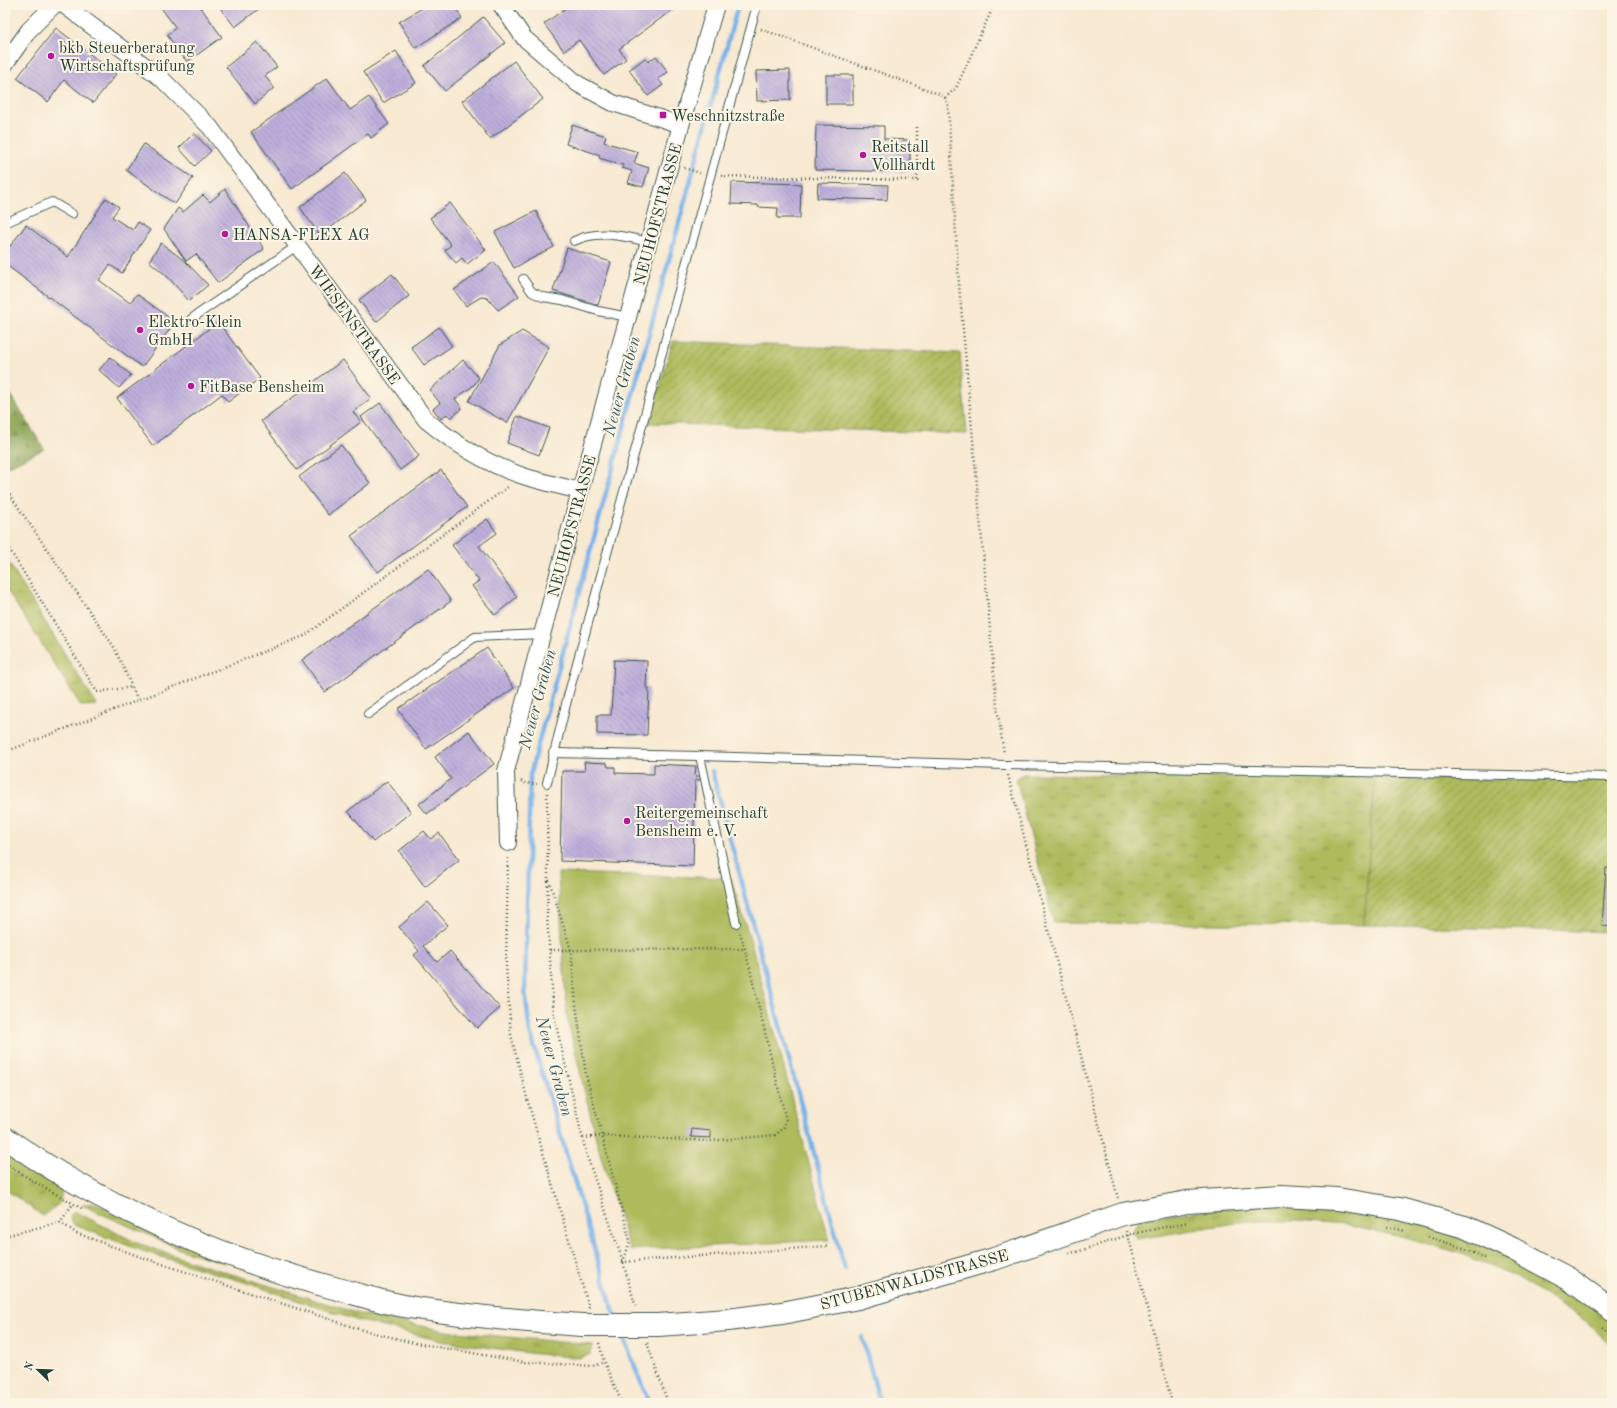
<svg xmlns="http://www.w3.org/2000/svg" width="1617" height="1408" font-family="'Old Standard TT',serif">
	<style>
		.grass { fill: url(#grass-tufts); stroke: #667c48 }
		.forest { fill: url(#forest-firs); stroke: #547044 }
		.garden { fill: url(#garden-furrows); stroke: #667c48 }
		.pitch { fill: #aebb5d; stroke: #667c48 }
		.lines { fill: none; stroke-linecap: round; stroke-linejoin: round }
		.stream { stroke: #7ab3ea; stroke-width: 4.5 }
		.building { fill: url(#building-back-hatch) }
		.lane-casing { stroke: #40574c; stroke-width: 10 }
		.street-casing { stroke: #40574c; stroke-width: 18 }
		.secondary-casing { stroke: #40574c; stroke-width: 24 }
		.path { stroke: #40574c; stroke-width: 2.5; stroke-dasharray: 1 3; stroke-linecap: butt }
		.lane { stroke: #fff; stroke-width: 8 }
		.street { stroke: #fff; stroke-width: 16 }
		.secondary { stroke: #fff; stroke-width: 22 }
		.secondary-bridge-casing { stroke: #40574c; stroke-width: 24; stroke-linecap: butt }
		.secondary-bridge { stroke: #fff; stroke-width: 22 }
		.poi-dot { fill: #b5179e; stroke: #fcf5e5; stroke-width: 1.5 }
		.labels { text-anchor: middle; stroke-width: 4; stroke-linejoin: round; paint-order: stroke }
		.poi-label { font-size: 16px; fill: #1f3d34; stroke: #fcf5e5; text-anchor: start }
		.street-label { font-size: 16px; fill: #1f3d34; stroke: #fcf5e5 }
		.water-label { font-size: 17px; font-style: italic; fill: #365a62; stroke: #fcf5e5 }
	</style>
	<defs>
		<pattern id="grass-tufts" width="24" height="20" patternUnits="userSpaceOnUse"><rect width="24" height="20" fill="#aebb5d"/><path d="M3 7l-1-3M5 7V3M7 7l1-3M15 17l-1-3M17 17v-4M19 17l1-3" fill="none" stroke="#8d994e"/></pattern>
		<pattern id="forest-firs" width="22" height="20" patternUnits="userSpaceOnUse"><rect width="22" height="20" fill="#8aa354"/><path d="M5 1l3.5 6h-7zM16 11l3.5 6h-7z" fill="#708646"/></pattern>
		<pattern id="garden-furrows" width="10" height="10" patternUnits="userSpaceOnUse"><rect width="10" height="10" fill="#aebb5d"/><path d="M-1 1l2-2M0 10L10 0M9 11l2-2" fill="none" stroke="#8d994e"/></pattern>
		<pattern id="building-back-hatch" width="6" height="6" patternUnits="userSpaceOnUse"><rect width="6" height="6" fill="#bdaedc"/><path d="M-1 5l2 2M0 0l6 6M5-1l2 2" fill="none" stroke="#998fb3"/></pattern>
	</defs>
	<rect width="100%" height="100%" fill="#fcf5e5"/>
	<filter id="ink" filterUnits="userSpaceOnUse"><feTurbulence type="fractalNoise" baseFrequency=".025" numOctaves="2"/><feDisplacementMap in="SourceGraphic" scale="8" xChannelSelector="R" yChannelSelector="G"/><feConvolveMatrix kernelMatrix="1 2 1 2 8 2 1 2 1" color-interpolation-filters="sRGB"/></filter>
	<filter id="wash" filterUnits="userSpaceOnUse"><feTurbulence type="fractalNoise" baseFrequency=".012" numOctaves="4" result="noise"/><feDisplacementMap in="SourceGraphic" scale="16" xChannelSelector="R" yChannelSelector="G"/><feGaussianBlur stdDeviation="0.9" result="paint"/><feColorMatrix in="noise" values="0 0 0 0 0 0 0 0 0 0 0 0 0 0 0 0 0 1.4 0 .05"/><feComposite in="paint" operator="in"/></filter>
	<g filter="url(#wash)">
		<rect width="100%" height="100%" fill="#f8e9d2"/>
		<g class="grass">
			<polygon points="5,557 84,685 97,705 81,706 5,587"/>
			<polygon points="1023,774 1375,778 1364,925 1054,923 1016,779"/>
			<polygon points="5,1147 54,1179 62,1190 60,1203 43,1216 5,1189"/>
			<polygon points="1283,1202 1424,1221 1521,1260 1612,1318 1612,1345 1586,1321 1517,1278 1457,1252 1397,1236 1345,1225 1296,1221 1248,1221 1137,1239 1133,1229 1140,1218"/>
			<polygon points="95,1203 226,1263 182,1250 82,1205"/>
			<polygon points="74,1211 137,1243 196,1263 360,1314 446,1331 592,1345 591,1354 579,1358 528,1353 441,1341 356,1320 241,1281 148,1253 74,1225 70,1216"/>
		</g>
		<polygon class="forest" points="5,385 44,449 5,468"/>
		<g class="garden">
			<polygon points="673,341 960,353 967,434 649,423"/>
			<polygon points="1375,778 1612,780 1612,932 1364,925"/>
		</g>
		<polygon class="pitch" points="558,873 731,878 751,942 829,1240 630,1250 598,1147 567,1017"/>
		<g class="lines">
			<g class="stream">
				<polyline points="712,771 845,1269"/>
				<polyline points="616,1318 611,1304 530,1032 525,991 530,774 738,5"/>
				<polyline points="621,1331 649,1403"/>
				<polyline points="862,1337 880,1403"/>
			</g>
		</g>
		<g id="blocks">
			<g class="building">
				<polygon points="159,5 199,5 222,37 187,62 167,35 176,28"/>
				<polygon points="218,5 264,5 235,27"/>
				<polygon points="427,5 454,5 462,18 415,48 399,22"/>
				<polygon points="570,5 679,5 619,49 626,59 604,75 579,40 564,51 544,24"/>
				<polygon points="483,17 505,43 445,91 424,66"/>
				<polygon points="56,28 116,74 93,103 64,80 48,102 17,78"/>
				<polygon points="257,42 277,67 265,76 274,88 255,104 226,67"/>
				<polygon points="396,51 416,83 383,103 363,72"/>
				<polygon points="656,56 668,72 658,79 663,85 648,96 629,70 645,58 648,62"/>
				<polygon points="514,61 543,99 490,139 462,101"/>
				<polygon points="790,70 790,100 757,101 756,71"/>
				<rect x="826" y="75" width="27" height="29"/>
				<polygon points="327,78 350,110 369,97 389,124 371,138 368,134 292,189 251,132"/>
				<polygon points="572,125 606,136 604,142 638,152 634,163 649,168 643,187 628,183 632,171 622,168 623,165 599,158 600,155 566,144"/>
				<polygon points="816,125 884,126 884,139 910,140 910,172 815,170"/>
				<polygon points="194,133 211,151 195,166 179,148"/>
				<polygon points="144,144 193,178 175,204 126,170"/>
				<polygon points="345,173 366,200 320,236 300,207"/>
				<polygon points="732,182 801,184 800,218 777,218 778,208 758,207 758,205 731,204"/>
				<polygon points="818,183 888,185 887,200 817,198"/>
				<polygon points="225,189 264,249 218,283 196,254 186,261 164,229 178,208 183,212 203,195 210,202"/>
				<polygon points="106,198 119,207 112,217 133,230 138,222 150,230 122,273 110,265 99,280 130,303 137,294 175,322 142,367 5,264 5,253 26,225 68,257"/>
				<polygon points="450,203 486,250 467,264 462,258 456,263 445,250 451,245 430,218"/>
				<polygon points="536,211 554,247 514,268 495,232"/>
				<polygon points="161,243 186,262 208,285 189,301 168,277 149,261"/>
				<polygon points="567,248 611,262 598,305 553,291"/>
				<polygon points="494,262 519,296 498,310 487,298 481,297 466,306 454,290"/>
				<polygon points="392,274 409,296 376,322 359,300"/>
				<polygon points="218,322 260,378 228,402 222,394 153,446 117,398"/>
				<polygon points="439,327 452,346 424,365 411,347"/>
				<polygon points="522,331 549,347 507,423 469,401 500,345"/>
				<polygon points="110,357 131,375 119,388 99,370"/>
				<polygon points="343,360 371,398 353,412 361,422 297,470 261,421"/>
				<polygon points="463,360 479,378 473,386 455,399 462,408 451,418 447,414 441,419 433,409 440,403 430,390"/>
				<polygon points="380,403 419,456 400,470 361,417"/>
				<polygon points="517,416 549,428 539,455 507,443"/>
				<polygon points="341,445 370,483 328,515 299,477"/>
				<polygon points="441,470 467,507 378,572 351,536"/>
				<polygon points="487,519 497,533 479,546 517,597 495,615 472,586 479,581 452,545"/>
				<polygon points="428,569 451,601 325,692 302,660"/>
				<polygon points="487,648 514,688 426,749 398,709"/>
				<polygon points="614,660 647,661 646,688 649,688 647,735 597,734 597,715 611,715"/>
				<polygon points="469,731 494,764 427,814 419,804 451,779 435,757"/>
				<polygon points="584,762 607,763 608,767 615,767 615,773 654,774 654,764 696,766 695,776 701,776 700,780 695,780 693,866 560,861 562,771 585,771"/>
				<polygon points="387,781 411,812 373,842 348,811"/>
				<polygon points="424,831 431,839 439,833 459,860 425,887 399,851"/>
				<polygon points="1606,868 1612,869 1612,927 1602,926"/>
				<polygon points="428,902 448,925 423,946 437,962 450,951 500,1008 477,1028 414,955 419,951 399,927"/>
				<polygon points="692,1129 711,1131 711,1138 691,1137"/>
			</g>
		</g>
	</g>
	<g filter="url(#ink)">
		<use href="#blocks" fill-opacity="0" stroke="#40574c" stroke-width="1"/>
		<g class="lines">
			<g class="lane-casing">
				<g id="lane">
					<polyline points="5,223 52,202 72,214"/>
					<path d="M 574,241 C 598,229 624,236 649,242"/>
					<polyline points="523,279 532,292 543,297 562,300 598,311 628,317"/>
					<polyline points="191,319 298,245"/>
					<polyline points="368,714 475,637 542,634"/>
					<polyline points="553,753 700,756 1005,765 1612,777"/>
					<polyline points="700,756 736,923"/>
					<polyline points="547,783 568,696 757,5"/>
				</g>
			</g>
			<g class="street-casing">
				<g id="street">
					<path d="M 64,5 L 161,78 L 210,127 L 426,420 C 455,444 487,464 523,476 C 542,482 561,486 580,491"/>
					<polyline points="501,5 524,38 578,84 613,103 681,125"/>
					<polyline points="5,64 29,30 54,5"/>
					<polyline points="508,843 506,771 580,491 681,125 716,5"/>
				</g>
			</g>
			<g class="secondary-casing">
				<g id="secondary">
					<path d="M 5,1138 C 106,1208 220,1258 338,1289 C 360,1295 382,1302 404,1306 C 463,1316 523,1321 582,1325"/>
					<polyline points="658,1325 728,1320 782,1313 858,1298 994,1259 1123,1214 1187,1202 1281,1196 1337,1199 1400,1209 1465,1227 1513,1249 1569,1279 1612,1310"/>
				</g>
			</g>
			<g class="path">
				<polyline points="761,29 939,94 945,98 948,105 959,285 997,707 1004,754"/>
				<polyline points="945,98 956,88 994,5"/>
				<polyline points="684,168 700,173"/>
				<polyline points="721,176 917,180 917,126"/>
				<polyline points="5,488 114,647 132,687"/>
				<polyline points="5,542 97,692 132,687 138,701"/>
				<polyline points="5,752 304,636 508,487"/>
				<polyline points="1008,775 1118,1198"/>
				<polyline points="521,781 524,783 537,784"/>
				<polyline points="547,793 548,877 547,916 554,1016 586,1153 623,1262 636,1308"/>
				<polyline points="508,858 506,965 511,1035 528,1102 589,1308"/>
				<polyline points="549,880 571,950 745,949"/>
				<polyline points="550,950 571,950 576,1005 586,1075 630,1241 623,1262 828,1246"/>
				<polyline points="583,1138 602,1136 710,1141 775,1135 783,1129 786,1120 745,949 740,933"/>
				<polyline points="5,1163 33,1181 83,1209"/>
				<polyline points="60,1222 76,1233 141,1257 359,1329 410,1342 524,1362 593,1366 604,1362"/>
				<polyline points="1387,1227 1406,1231"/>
				<polyline points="1127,1231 1172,1403"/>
				<polyline points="5,1236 60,1222 73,1204"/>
				<polyline points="1428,1237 1463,1248 1487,1259"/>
				<polyline points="1069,1253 1077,1252 1128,1235 1188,1222"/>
				<polyline points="1603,1327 1612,1334"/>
				<polyline points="599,1343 604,1362 622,1403"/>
				<polyline points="647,1343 668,1403"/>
			</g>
			<use href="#lane" class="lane"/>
			<use href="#street" class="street"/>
			<use href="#secondary" class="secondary"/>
			<g class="secondary-bridge-casing">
				<polyline id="secondary-bridge" points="582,1325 658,1325"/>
			</g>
			<use href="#secondary-bridge" class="secondary-bridge"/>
		</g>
	</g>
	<g class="poi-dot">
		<circle cx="51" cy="56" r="4"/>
		<rect x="659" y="111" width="8" height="8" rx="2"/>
		<circle cx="863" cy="155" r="4"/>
		<circle cx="225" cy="234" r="4"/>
		<circle cx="140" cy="330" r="4"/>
		<circle cx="191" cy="386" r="4"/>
		<circle cx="627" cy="821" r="4"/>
	</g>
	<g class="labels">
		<g class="poi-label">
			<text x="59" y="53">bkb Steuerberatung<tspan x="59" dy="18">Wirtschaftsprüfung</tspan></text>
			<text x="671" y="121">Weschnitzstraße</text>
			<text x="871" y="152">Reitstall<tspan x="871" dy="18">Vollhardt</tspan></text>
			<text x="233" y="240">HANSA-FLEX AG</text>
			<text x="148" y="327">Elektro-Klein<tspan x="148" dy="18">GmbH</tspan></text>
			<text x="199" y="392">FitBase Bensheim</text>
			<text x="635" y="818">Reitergemeinschaft<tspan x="635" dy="18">Bensheim e. V.</tspan></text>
		</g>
		<g class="street-label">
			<text transform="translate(657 214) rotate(-75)" y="6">NEUHOFSTRASSE</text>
			<text transform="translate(355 324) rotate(54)" y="6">WIESENSTRASSE</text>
			<text transform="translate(571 526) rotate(-75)" y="6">NEUHOFSTRASSE</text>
			<text transform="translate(914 1279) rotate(-15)" y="6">STUBENWALDSTRASSE</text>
		</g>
		<g class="water-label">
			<text transform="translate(621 386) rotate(-75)" y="6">Neuer Graben</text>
			<text transform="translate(537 699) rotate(-75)" y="6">Neuer Graben</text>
			<text transform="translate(555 1066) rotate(75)" y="6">Neuer Graben</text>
		</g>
	</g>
	<rect width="1617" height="1408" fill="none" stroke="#fcf5e5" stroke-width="20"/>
	<g transform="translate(38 1370) rotate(293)" stroke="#fcf5e5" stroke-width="3" paint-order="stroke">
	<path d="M0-3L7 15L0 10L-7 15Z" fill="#1f3d34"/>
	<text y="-6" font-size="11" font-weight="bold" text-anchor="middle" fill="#1f3d34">N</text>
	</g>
</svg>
